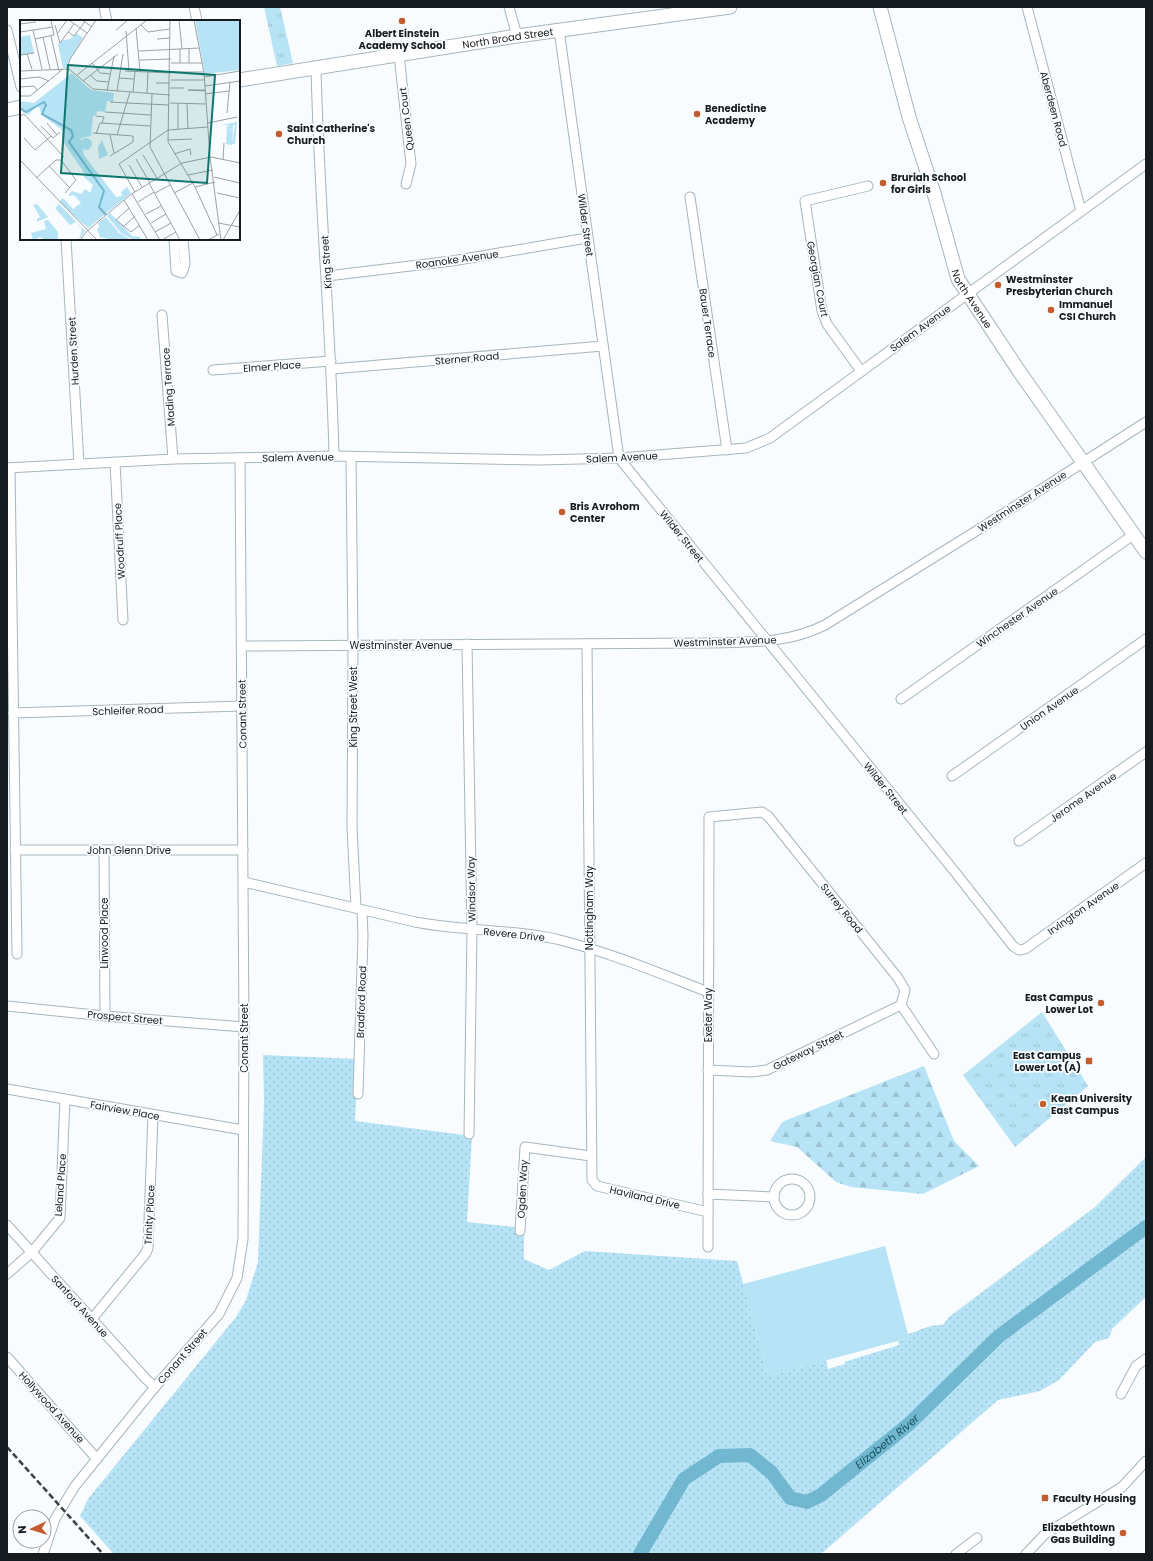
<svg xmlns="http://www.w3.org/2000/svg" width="1153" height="1561" font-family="Poppins,sans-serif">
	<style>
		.grass { fill: url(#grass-tufts) }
		.forest { fill: url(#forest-firs) }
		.park { fill: url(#park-dots) }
		.pitch { fill: #b6e3f5 }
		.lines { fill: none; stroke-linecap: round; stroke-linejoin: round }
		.river { stroke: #72b7d0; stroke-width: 14 }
		.minor-casing { stroke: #a5b6bd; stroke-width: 11 }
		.secondary-casing { stroke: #a5b6bd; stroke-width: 15 }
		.minor { stroke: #fff; stroke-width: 9 }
		.secondary { stroke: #fff; stroke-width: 13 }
		.rail { stroke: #3b4043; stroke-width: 2.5; stroke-dasharray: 6 3; stroke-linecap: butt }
		.poi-dot { fill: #c35d2f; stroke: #f9fcfe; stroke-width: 1.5 }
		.labels { text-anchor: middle; stroke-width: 3.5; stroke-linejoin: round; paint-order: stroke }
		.poi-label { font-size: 10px; font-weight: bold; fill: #151b1e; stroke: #f9fcfe; text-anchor: start }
		.street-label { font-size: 10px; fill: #151b1e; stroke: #f9fcfe }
		.water-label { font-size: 11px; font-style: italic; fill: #154f61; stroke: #f9fcfe }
		.inset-river { fill: none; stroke: #72b7d0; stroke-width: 2 }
		.inset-road { fill: none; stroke: #9ea2a4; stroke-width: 1 }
		.view { fill: #0f766e; fill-opacity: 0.15; stroke: #0f766e; stroke-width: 2 }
		.inset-edge { fill: none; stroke: #151b1e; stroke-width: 2 }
	</style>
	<defs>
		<pattern id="grass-tufts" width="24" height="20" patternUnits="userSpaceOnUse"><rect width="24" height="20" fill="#b6e3f5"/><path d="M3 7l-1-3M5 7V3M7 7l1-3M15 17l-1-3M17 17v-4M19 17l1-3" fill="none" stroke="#9cc2d2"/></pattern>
		<pattern id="forest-firs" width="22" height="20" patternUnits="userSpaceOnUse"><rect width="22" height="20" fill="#b6e3f5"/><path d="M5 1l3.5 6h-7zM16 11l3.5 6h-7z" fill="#9cc2d2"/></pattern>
		<pattern id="park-dots" width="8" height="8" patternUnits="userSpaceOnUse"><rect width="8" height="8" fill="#b6e3f5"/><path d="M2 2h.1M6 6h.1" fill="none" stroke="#9cc2d2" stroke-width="1.8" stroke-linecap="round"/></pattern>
	</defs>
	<rect width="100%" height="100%" fill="#f9fcfe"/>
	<g class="grass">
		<polygon points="264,7 280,7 293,63 277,66"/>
		<polygon points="1042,1012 1088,1086 1015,1147 963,1075"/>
	</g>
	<polygon class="forest" points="924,1066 954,1141 979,1166 923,1194 851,1187 836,1182 797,1147 770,1141 782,1122"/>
	<path class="park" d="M 263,1055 L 358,1059 L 355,1121 L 472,1136 L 467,1222 L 524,1228 L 524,1259 L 549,1270 L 585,1251 L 737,1261 L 768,1376 L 826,1360 L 828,1369 L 845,1364 L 844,1362 L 899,1345 L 898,1341 L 909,1338 L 908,1334 C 921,1330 929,1324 943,1325 L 949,1317 L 1095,1207 L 1145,1158 L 1146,1155 L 1146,1297 L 1112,1329 L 1109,1338 L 1095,1342 L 1059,1380 L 1040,1391 L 998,1400 L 821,1554 L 114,1554 L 80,1516 L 88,1499 L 236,1317 L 246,1300 L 258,1262 L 264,1102 Z"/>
	<polygon class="pitch" points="885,1246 909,1338 768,1376 743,1284"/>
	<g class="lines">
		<path class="river" id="s1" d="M 640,1554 L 684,1479 L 719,1456 L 750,1455 L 772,1473 L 790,1498 L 807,1502 L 821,1495 L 909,1424 L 999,1336 L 1146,1227"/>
		<g class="minor-casing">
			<g id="minor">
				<polyline points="104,7 107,21"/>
				<polyline points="194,7 197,21"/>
				<polyline points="509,7 517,36"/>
				<polyline points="1027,7 1081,211"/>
				<polyline points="7,30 21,87"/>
				<polyline points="559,30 619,458 955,872 1013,946 1019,950 1025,949 1146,863"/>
				<polyline points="399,55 411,164 406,184"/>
				<path d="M 316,68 C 319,198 331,327 334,456"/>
				<polyline points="690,197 727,450"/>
				<polyline points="66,239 79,464"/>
				<polyline points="174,239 176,271 182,273 185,264 183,239"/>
				<polyline points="327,276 452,261 587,238"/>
				<polyline points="162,315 173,459"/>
				<polyline points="332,369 603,346"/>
				<polyline points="213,370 331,361"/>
				<polyline points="861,371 827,324 822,311 805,201 868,186"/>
				<polyline points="351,457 353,645 352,827 356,908"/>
				<polyline points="115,462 123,620"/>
				<polyline points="7,468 173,459 334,456 540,460 619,458 746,448 770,438 1146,164"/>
				<polyline points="10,468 17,954"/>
				<polyline points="467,644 472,930 469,1134"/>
				<polyline points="587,644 592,1180 597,1186 708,1212"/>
				<path d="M 242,646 L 708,643 C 749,642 787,644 825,625 L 981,528 L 1146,422"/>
				<polyline points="901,699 1133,535"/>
				<polyline points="13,713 242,706"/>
				<polyline points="952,776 1146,639"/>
				<polyline points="1019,841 1146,752"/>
				<polyline points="15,850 243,850"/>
				<polyline points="104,850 105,1016"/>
				<path d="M 244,882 L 415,922 C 462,931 510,929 556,939 C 609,952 659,973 708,992"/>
				<polyline points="7,1006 105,1016 244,1027"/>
				<polyline points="708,1070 751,1072 767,1070 901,1005"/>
				<polyline points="7,1089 243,1130"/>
				<polyline points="358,1094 363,936 362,910"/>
				<circle cx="792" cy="1197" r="18"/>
				<polyline points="708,1194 774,1197"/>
				<polyline points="7,1225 146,1379 155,1387"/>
				<polyline points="520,1231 525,1147 591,1156"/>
				<polyline points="708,1247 709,817 762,812 768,816 898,978 905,990 901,1005 934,1054"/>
				<polyline points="7,1274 32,1252 60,1218 65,1099"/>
				<polyline points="92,1319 146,1253 148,1248 153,1115"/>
				<polyline points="7,1357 96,1458"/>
				<polyline points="1121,1394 1136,1366 1146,1359"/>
				<polyline points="43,1554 55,1519 75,1486 155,1387 219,1314 237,1278 243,1239 244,1027 240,458"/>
				<polyline points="956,1554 977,1538"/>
				<polyline points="1026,1554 1045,1534 1122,1487 1146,1461"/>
			</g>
		</g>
		<g class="secondary-casing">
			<g id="secondary">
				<path id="s2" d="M 880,7 L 909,117 L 934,193 L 958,279 L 1019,371 L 1146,552"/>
				<path id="s3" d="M 239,80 L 517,36 L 730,7"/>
				<polyline points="7,110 21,107"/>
			</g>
		</g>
		<use href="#minor" class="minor"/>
		<use href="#secondary" class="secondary"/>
		<polyline class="rail" points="7,1447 103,1554"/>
	</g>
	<g class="poi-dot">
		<circle cx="402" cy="21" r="4"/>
		<circle cx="697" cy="114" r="4"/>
		<circle cx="279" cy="134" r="4"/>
		<circle cx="883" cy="183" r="4"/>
		<circle cx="998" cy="285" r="4"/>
		<circle cx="1051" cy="310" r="4"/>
		<circle cx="562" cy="512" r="4"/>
		<circle cx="1101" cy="1003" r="4"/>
		<rect x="1085" y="1057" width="8" height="8" rx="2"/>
		<circle cx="1043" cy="1104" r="4"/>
		<rect x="1041" y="1494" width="8" height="8" rx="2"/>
		<circle cx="1123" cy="1533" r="4"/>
	</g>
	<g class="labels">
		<g class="poi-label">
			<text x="402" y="37" text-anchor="middle">Albert Einstein<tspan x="402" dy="12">Academy School</tspan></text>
			<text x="705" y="112">Benedictine<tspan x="705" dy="12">Academy</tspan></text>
			<text x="287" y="132">Saint Catherine's<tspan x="287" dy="12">Church</tspan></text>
			<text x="891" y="181">Bruriah School<tspan x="891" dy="12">for Girls</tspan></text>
			<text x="1006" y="283">Westminster<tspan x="1006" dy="12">Presbyterian Church</tspan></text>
			<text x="1059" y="308">Immanuel<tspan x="1059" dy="12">CSI Church</tspan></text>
			<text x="570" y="510">Bris Avrohom<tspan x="570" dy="12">Center</tspan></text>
			<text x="1093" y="1001" text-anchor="end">East Campus<tspan x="1093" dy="12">Lower Lot</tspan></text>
			<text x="1081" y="1059" text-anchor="end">East Campus<tspan x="1081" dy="12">Lower Lot (A)</tspan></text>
			<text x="1051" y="1102">Kean University<tspan x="1051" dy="12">East Campus</tspan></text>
			<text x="1053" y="1502">Faculty Housing</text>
			<text x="1115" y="1531" text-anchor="end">Elizabethtown<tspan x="1115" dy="12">Gas Building</tspan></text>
		</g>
		<g class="street-label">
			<text dy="4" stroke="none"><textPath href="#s3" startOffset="272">North Broad Street</textPath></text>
			<text transform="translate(1054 109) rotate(75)" y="4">Aberdeen Road</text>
			<text transform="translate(406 119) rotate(-97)" y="4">Queen Court</text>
			<text transform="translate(586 225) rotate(82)" y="4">Wilder Street</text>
			<text transform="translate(457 259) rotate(-8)" y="4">Roanoke Avenue</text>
			<text transform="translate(326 262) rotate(-94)" y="4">King Street</text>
			<text transform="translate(818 279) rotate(79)" y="4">Georgian Court</text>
			<text dy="4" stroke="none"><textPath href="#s2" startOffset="307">North Avenue</textPath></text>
			<text transform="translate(708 323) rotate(82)" y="4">Bauer Terrace</text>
			<text transform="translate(920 328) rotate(-36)" y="4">Salem Avenue</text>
			<text transform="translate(73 351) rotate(-93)" y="4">Hurden Street</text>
			<text transform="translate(467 358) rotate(-5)" y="4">Sterner Road</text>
			<text transform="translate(272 366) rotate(-4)" y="4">Elmer Place</text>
			<text transform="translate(168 387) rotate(-94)" y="4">Mading Terrace</text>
			<text transform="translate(298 457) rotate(-1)" y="4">Salem Avenue</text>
			<text transform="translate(622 457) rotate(-3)" y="4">Salem Avenue</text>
			<text transform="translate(1022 501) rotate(-33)" y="4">Westminster Avenue</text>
			<text transform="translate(682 536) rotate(51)" y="4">Wilder Street</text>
			<text transform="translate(119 541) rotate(-93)" y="4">Woodruff Place</text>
			<text transform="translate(1017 617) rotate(-35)" y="4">Winchester Avenue</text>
			<text transform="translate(725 641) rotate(-2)" y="4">Westminster Avenue</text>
			<text x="401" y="649">Westminster Avenue</text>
			<text transform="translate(353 707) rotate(-90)" y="4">King Street West</text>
			<text transform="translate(1049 708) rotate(-35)" y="4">Union Avenue</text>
			<text transform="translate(128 710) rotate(-2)" y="4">Schleifer Road</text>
			<text transform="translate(242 714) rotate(-91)" y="4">Conant Street</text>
			<text transform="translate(886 788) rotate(51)" y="4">Wilder Street</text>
			<text transform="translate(1083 797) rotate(-35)" y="4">Jerome Avenue</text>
			<text x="129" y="854">John Glenn Drive</text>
			<text transform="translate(471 889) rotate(-91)" y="4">Windsor Way</text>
			<text transform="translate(589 908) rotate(-90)" y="4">Nottingham Way</text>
			<text transform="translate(842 908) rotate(51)" y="4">Surrey Road</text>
			<text transform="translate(1083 908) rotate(-35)" y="4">Irvington Avenue</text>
			<text transform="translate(104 933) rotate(-90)" y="4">Linwood Place</text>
			<text transform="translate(514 934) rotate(6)" y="4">Revere Drive</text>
			<text transform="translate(361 1002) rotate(-88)" y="4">Bradford Road</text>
			<text transform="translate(708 1015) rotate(-90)" y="4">Exeter Way</text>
			<text transform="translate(125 1017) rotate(5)" y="4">Prospect Street</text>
			<text transform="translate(244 1038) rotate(-90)" y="4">Conant Street</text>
			<text transform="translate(808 1050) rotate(-26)" y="4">Gateway Street</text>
			<text transform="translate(125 1110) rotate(10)" y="4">Fairview Place</text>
			<text transform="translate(60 1185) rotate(-86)" y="4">Leland Place</text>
			<text transform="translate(522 1189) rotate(-87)" y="4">Ogden Way</text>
			<text transform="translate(645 1197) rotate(13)" y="4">Haviland Drive</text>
			<text transform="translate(149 1215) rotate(-87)" y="4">Trinity Place</text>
			<text transform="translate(80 1306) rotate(48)" y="4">Sanford Avenue</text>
			<text transform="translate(182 1356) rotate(-49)" y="4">Conant Street</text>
			<text transform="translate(52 1407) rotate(48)" y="4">Hollywood Avenue</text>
		</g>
		<g class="water-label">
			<text dy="4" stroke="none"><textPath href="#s1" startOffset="337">Elizabeth River</textPath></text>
		</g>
	</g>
	<g transform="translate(20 20)">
		<rect width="220" height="220" fill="#f9fcfe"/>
		<path d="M 213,104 L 213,109 L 208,110 L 213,110 L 212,125 L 206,124 L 207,106 ZM 39,184 L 65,211 L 59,220 L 62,209 L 56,202 L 50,205 L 42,196 L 35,188 ZM 90,193 L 112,216 L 121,217 L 120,219 L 114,220 L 101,213 L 87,196 ZM 86,197 L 99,213 L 112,220 L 93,220 L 83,206 L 79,206 L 78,203 Z" fill="#b6e3f5"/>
		<path d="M 217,102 L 215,124 L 212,124 L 215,105 L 201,105 ZM 82,120 L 88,135 L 79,139 L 78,127 ZM 28,200 L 38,212 L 38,220 L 25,220 L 20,217 L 13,220 L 11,213 L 26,209 L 24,201 ZM 81,205 L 83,206 L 93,220 L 80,217 L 77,209 Z" fill="#b6e3f5"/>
		<path d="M 175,0 L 220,0 L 220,50 L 185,54 Z" fill="#b6e3f5"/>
		<path d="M 56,13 L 63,18 L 48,42 L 47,48 L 43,48 L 38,24 L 43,20 L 51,19 ZM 10,15 L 14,33 L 0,36 L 0,17 ZM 52,53 L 71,70 L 94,73 L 93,82 L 87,81 L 85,92 L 77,91 L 76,96 L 73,96 L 71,116 L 61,118 L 61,124 L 64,135 L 96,177 L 102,176 L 101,172 L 107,167 L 111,173 L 68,208 L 39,182 L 43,178 L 53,189 L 61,183 L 56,177 L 53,175 L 49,176 L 49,174 L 52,171 L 61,174 L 65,169 L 70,173 L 73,165 L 64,157 L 65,154 L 42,120 L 42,110 L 22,95 L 18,85 L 8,95 L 0,90 L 0,81 L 14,83 ZM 17,184 L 28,197 L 17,202 L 17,199 L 20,197 L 13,185 Z" fill="#b6e3f5"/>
		<path d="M 3,16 L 8,17 L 9,19 L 11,28 L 10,31 L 8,32 L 4,33 L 0,31 L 0,19 L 5,19 L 7,30 L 2,32 L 8,32 L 10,28 L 8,18 L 0,18 ZM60 124a6 6 0 1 1 12 0a6 6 0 1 1-12 0Z" fill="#b6e3f5"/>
		<path class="inset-river" d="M 0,88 L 6,92 L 24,82 L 26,85 L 22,94 L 51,110 L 53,116 L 49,122 L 84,171 L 79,187 L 86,195"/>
		<path class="inset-road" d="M 49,0 L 67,13M 62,0 L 72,7M 150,0 L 148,122 L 175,167 L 197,215M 159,0 L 162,29M 174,0 L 184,53 L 190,137 L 201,220M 0,4 L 16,2M 35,5 L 40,23M 121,5 L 128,12 L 150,9M 116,8 L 120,51M 13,10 L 22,49M 96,10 L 108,0M 106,11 L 109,51M 0,12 L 33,7M 48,12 L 54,16 L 66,0M 37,14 L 47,0M 31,16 L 39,51M 23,17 L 30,49M 15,19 L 34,15 L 31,0M 137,19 L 150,18M 40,23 L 54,4M 119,31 L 179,28M 7,34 L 12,49M 0,35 L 14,33M 120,40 L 151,39M 72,43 L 80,53 L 91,54M 151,43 L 182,43M 160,43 L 160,29M 169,43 L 169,29M 47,49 L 50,39 L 76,0M 0,51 L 49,49 L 73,69 L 150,75M 105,51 L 151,53M 151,52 L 184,52M 57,55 L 127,0M 70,55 L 77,61 L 89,62M 184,57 L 220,51M 99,58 L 114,59M 0,59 L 19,57 L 29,61M 151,60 L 185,60M 63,61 L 98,34M 136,63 L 150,63M 185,66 L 220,61M 0,67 L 14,66 L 17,70M 150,68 L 164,68M 185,70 L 168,70 L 185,71M 87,71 L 94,36M 97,71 L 103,34M 113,72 L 115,51M 127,73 L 128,52M 132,74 L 130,127 L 180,220M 185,74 L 209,71M 0,76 L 10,76 L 43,49M 90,82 L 107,83M 107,83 L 149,85M 150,83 L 186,84M 158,84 L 158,109M 167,84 L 168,109M 85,92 L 131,95M 207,93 L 210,62M 0,96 L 4,94 L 44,137M 76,96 L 84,97 L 82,103M 27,103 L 37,115M 188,103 L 217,97M 21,106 L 33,118 L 40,112M 73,113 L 113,116 L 113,122 L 90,136M 76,114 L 80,103 L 130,106M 90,115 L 94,133M 97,115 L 110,72M 4,118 L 15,130 L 31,116M 148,120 L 172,119M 154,134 L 170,129 L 171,135M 123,135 L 137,158M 116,139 L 130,163M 0,140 L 77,220M 203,140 L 204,123M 109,145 L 122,167M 29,146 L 50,168M 168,155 L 193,150M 194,157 L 220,163M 16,158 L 36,140 L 41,140 L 56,160 L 45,173M 129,163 L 160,220M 175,167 L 195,162M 115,172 L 99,144 L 148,110 L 188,107M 135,173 L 150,165M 154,173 L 173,163M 197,173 L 220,178M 112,174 L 140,220M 104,180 L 128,220M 118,182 L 134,172M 109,188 L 96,200 L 111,212 L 120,205M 126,194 L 141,186M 131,203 L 146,194M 198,203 L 220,207M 104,206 L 115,196M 135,212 L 151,203M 60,220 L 67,211 L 110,175 L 162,143 L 191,137 L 220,143M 142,220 L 156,212M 188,220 L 199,214M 203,220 L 220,190"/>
		<path class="view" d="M 48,45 L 195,55 L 187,163 L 41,153 Z"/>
		<rect width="220" height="220" class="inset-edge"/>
	</g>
	<rect width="1153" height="1561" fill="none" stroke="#151b1e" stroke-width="16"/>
	<g transform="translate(32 1529) rotate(266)"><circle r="19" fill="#f9fcfe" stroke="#9ea2a4"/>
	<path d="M0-3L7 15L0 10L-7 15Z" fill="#c35d2f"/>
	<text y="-6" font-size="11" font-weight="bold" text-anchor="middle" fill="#151b1e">N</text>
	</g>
</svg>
